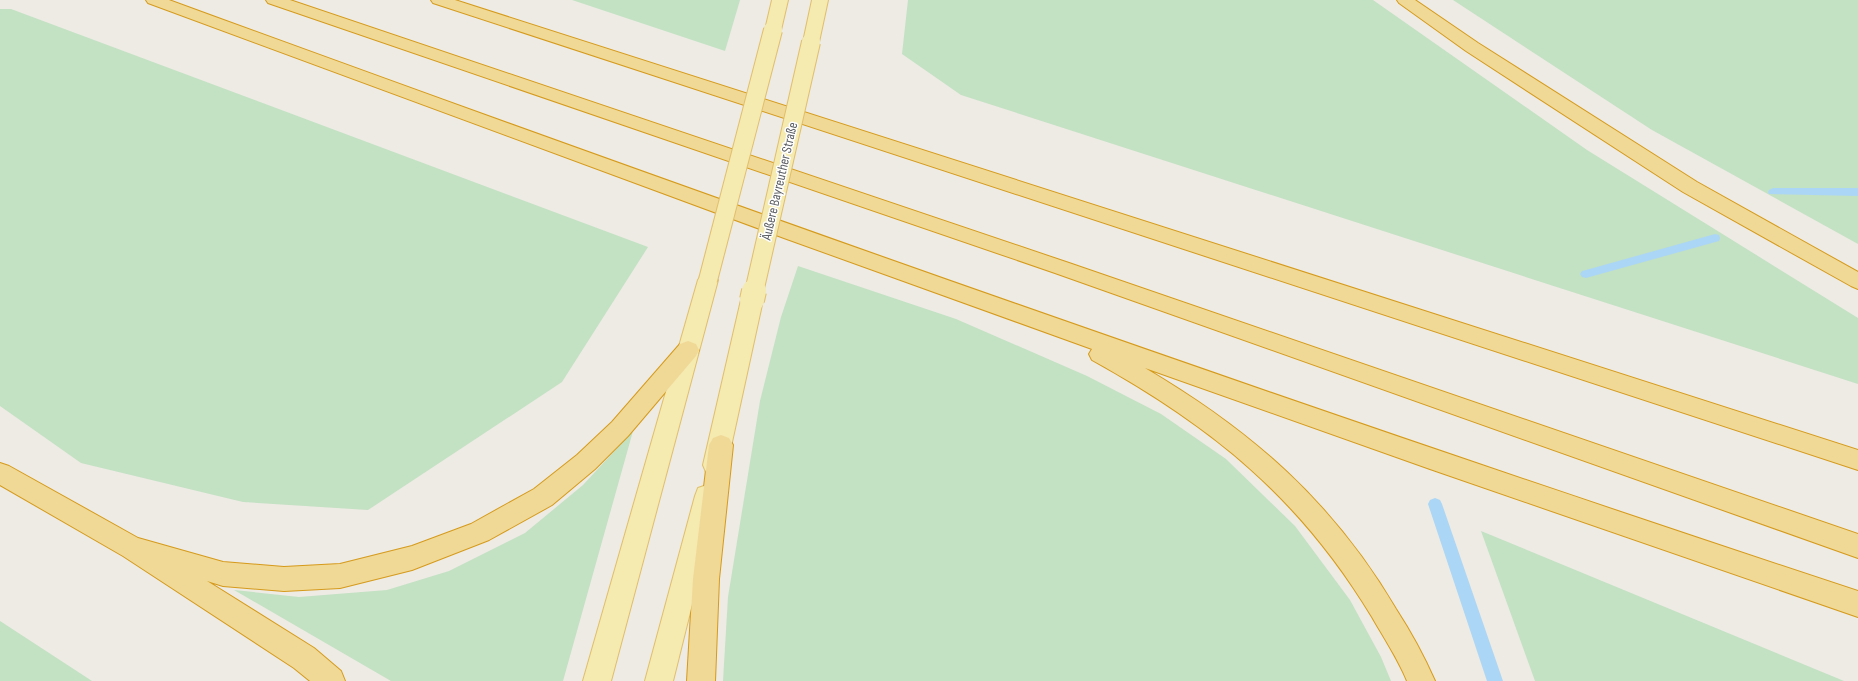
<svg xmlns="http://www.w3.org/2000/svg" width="1858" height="681" font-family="'Sofia Sans Condensed',sans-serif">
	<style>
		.green { fill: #c3e1c3 }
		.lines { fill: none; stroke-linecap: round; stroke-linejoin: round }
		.stream { fill: #acd6f5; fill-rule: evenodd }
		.primary-casing { stroke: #e1be69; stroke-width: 2 }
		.highway-casing { stroke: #d69a1a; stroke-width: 2 }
		.primary { fill: #f5eab0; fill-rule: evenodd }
		.highway { fill: #f0d997; fill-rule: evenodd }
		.primary-bridge-far1-casing { stroke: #e1be69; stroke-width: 20; stroke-linecap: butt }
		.primary-bridge-casing { stroke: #e1be69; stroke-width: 26; stroke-linecap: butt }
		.primary-bridge-far1 { stroke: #f5eab0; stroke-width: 18 }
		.primary-bridge { stroke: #f5eab0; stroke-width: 24 }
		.labels { text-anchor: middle; stroke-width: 3; stroke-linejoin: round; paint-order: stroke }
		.street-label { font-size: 14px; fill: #5c5f63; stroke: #fff }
	</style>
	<rect width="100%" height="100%" fill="#edebe4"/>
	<g class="green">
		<polygon points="572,0 740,0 725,51"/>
		<polygon points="908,0 1373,0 1587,150 1858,318 1858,384 961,95 902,54"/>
		<polygon points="1453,0 1858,0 1858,244 1652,130"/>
		<polygon points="0,9 11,9 648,247 562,382 368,510 243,502 81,463 0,406"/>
		<polygon points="798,266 956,319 1087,376 1161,414 1226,459 1295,526 1350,600 1381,657 1391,681 723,681 728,597 760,401 781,317"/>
		<polygon points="633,431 563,681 391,681 234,590 299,597 387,590 449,571 525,533 583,485"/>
		<polygon points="1481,531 1844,681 1535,681"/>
		<polygon points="0,621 92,681 0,681"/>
	</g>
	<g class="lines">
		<g class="stream">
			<polygon points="1773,188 1858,188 1858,196 1769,194 1768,192 1769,190"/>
			<polygon points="1715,234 1719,235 1720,238 1719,241 1586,278 1582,277 1580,274 1582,271 1586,270"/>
			<polygon points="1435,498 1440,500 1442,504 1503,681 1487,681 1428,504 1430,500"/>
		</g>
		<g class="primary-casing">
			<g id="primary">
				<polygon points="772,0 788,0 781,30 779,33 773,35 767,33 765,30"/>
				<polygon points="812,0 828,0 819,42 817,46 811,47 805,46 803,42"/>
				<polygon points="708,272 715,275 718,280 611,681 583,681 698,280 701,275"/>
				<polygon points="752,292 760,294 763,300 727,465 724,472 715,475 706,472 703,465 741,300 744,294"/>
				<polygon points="707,485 716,488 719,496 673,681 645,681 695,496 698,488"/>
			</g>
		</g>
		<g class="highway-casing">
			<g id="highway">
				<path d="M 146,0 L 169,0 C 729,205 1291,404 1858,591 L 1858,617 L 1430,469 L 1145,368 C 1252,431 1333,502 1396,609 C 1411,632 1424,656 1435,681 L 1407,681 C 1398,659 1384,638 1372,617 C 1300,498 1213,427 1092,360 L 1089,354 L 1092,349 L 784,238 L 148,3 Z"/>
				<polygon points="266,0 290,0 1069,263 1858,534 1858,558 1055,273 268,3"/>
				<polygon points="431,0 455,0 1858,450 1858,470 433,3"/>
				<polygon points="1397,0 1415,0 1478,43 1697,182 1858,272 1858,289 1851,286 1683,192 1466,51 1399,3"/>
				<polygon points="688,341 696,344 699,350 696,356 628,436 595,469 552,505 489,540 412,570 340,588 284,591 223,586 207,581 314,648 341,671 345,681 310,681 294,668 123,556 0,485 0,463 9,466 138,538 223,562 284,567 340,564 412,546 471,524 534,489 577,455 612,422 680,344"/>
				<polygon points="721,435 729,438 733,445 719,579 715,681 687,681 693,579 709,445 713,438"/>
			</g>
		</g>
		<use href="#primary" class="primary"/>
		<use href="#highway" class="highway"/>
		<g class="primary-bridge-far1-casing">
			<g id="primary-bridge-far1">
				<polyline points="708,280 773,30"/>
				<polyline points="754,292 811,42"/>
			</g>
		</g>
		<g class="primary-bridge-casing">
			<polyline id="primary-bridge" points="752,300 754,291"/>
		</g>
		<use href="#primary-bridge-far1" class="primary-bridge-far1"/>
		<use href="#primary-bridge" class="primary-bridge"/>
	</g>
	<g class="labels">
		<g class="street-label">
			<text transform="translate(779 181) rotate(-77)" y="5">Äußere Bayreuther Straße</text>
		</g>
	</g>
</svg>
